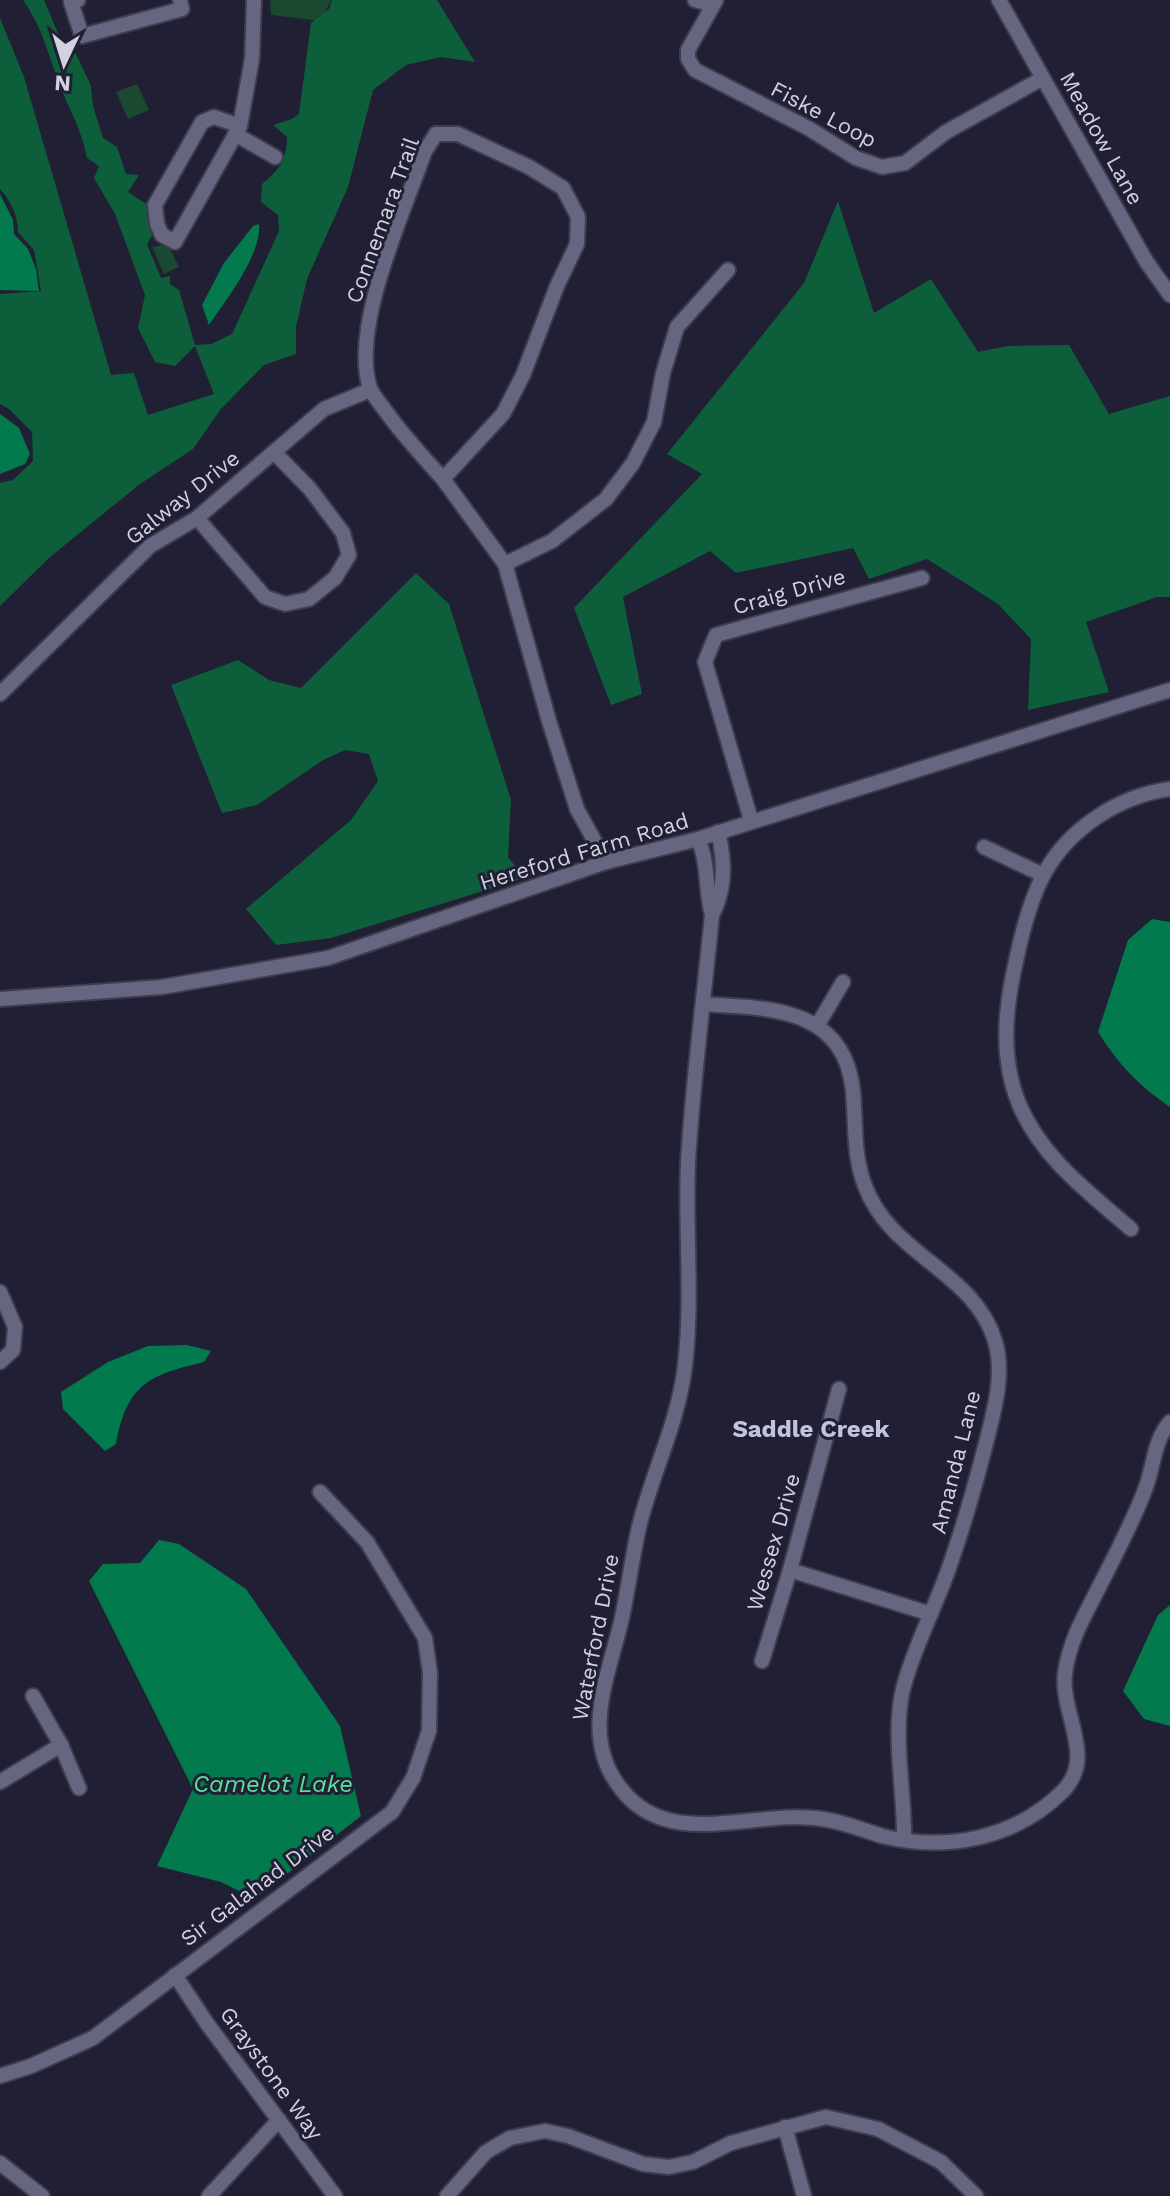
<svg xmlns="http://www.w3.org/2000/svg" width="1170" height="2196" font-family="'Work Sans',sans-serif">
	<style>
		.green { fill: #1a4831 }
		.forest { fill: #0d5f3c }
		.water { fill: #037a4d }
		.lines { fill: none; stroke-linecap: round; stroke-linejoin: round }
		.minor-casing { stroke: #3e3c4e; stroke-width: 18 }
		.minor { stroke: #676680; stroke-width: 14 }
		.labels { text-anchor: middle; stroke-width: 6; stroke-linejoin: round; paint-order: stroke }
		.street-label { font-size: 22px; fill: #d1d1e0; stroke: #201f34 }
		.neighbourhood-label { font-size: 24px; font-weight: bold; fill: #c3c3e0; stroke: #201f34 }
		.water-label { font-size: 24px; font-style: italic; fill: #5dde9e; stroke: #201f34 }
	</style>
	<rect width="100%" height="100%" fill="#201f34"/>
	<g class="green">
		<polygon points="270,0 331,0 321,21 271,15"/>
		<polygon points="137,84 149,110 128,119 116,92"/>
		<polygon points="168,244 179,267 164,274 152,247"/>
	</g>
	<g class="forest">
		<path d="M 23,0 L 44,0 L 62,43 L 76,54 L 91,86 L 93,106 L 103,138 L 117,147 L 126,174 L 139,175 L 128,192 L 146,204 L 153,234 L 147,244 L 161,278 L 170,276 L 170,284 L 179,290 L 195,345 L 211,344 L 232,334 L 279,231 L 278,215 L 261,202 L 262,184 C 279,170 287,160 287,137 L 273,125 L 292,119 L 299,114 L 311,23 L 329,9 L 332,0 L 437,0 L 475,62 L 441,57 L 406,65 L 373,90 L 348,187 L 307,279 L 296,327 L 296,354 L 264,365 L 220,410 L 193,449 L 140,484 L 87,527 L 50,557 L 0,606 L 0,483 L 13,480 L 33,461 L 32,432 L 9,409 L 0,404 L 0,294 L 41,291 L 34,250 L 18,232 C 18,216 11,201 0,189 L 0,18 L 24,77 L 111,375 L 134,373 L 148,415 L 214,394 L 195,346 L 175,366 L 155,362 L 138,328 L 145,295 L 115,214 L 94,178 L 99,166 L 87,158 C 82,130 68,107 58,81 C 48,52 41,25 23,0 Z"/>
		<polygon points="838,201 874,313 931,279 978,352 1008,346 1069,345 1109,414 1170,396 1170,597 1157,597 1086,622 1109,692 1028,710 1031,639 998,604 927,559 869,579 853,548 736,573 710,551 623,597 642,694 611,705 574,608 702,474 667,454 804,283"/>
		<polygon points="416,573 449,604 511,800 508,857 525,878 331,938 276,945 246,909 351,820 378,781 369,754 345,750 323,760 257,805 222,813 171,685 238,660 269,680 301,688"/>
	</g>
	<g class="water">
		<polygon points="0,194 13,220 14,234 28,249 36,269 39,291 0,290"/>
		<path d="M 259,224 C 262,254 226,300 209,325 L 202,305 L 224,263 L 253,226 Z"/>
		<polygon points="0,414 19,428 30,454 25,464 0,474"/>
		<path d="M 1152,919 L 1170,922 L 1170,1107 C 1138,1085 1119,1065 1098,1032 L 1128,940 Z"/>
		<path d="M 187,1345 L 211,1351 L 204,1362 C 149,1375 127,1384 116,1444 L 105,1451 L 63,1409 L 61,1392 L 108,1362 L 148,1346 Z"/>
		<polygon points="159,1540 179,1544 246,1589 340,1726 361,1816 255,1899 221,1882 157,1866 193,1789 89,1581 103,1564 140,1563"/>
		<polygon points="1170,1605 1170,1726 1144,1719 1123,1691 1158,1615"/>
	</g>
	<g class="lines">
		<g class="minor-casing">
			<g id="minor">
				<polyline points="78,0 71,2 82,36 182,9 180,0"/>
				<polyline points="695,0 713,5"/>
				<polyline points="716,0 688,50 688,59 695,70 808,128 856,158 882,167 905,163 946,132 1043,78"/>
				<polyline points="999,0 1146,261 1170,295"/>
				<polyline points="240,126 214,117 202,122 155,205 157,224 162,235 175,242 240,126 252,59 254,0"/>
				<polyline points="235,134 275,157"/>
				<path d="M 443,479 C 422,456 402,434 384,409 C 379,402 373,395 370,388 C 350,328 404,211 425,151 L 436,134 L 458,134 L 529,167 L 563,188 L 578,217 L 577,244 L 557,286 L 523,375 L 503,414 L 443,479 L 505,564 L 549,721 L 577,809 L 606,862"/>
				<polyline points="197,518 265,597 285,604 309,599 335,578 349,555 343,533 310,489 274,452"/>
				<polyline points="505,564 552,541 606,499 633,463 654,422 663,373 677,327 728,270"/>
				<polyline points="0,694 150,546 197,518 324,409 370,390"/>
				<polyline points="751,820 705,662 716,635 922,578"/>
				<path d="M 698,839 C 709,863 705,890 712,915 C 704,997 693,1079 688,1162 C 685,1229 693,1298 685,1365 C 679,1421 652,1473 639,1527 C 632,1558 628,1591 621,1622 C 607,1680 580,1739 622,1790 C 671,1852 757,1808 823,1819 C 843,1822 863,1830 882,1836 C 946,1852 1015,1839 1063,1791 C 1097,1756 1060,1715 1065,1673 C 1069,1645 1080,1624 1093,1599 C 1111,1563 1132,1525 1146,1487 C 1154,1465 1154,1440 1170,1422"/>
				<polyline points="984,847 1043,875"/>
				<path d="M 712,915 C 726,889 725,860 718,832"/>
				<polyline points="0,999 162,987 328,958 606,862 698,839 1170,690"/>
				<path d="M 703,1004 C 769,1008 844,1007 853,1091 C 856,1124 853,1155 865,1186 C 891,1256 974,1271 995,1341 C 1005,1374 994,1411 986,1443 C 976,1482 965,1521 952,1559 C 938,1603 914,1645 903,1689 C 892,1735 905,1793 904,1840"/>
				<polyline points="817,1026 843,982"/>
				<path d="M 1131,1229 C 1088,1192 1041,1157 1019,1104 C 1000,1057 1005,1009 1016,961 C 1022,932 1030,900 1044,874 C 1069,828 1119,796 1170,789"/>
				<polyline points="0,1292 15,1327 13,1350 0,1362"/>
				<polyline points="790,1570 931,1614"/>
				<polyline points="762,1661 790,1570 839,1389"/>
				<polyline points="33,1696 61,1745 79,1788"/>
				<polyline points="0,1782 61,1745"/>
				<polyline points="175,1975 206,2022 335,2196"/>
				<polyline points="0,2076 31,2066 93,2038 392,1812 413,1778 429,1731 430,1673 425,1638 367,1542 320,1492"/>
				<polyline points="785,2127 804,2196"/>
				<polyline points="0,2163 42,2196"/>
				<polyline points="209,2196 279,2120"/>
				<polyline points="447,2196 486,2152 510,2138 545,2131 568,2136 643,2164 669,2167 693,2162 731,2143 826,2117 878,2129 941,2162 976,2196"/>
			</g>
		</g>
		<use href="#minor" class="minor"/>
	</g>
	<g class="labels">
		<g class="street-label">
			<text transform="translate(824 114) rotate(28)" y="8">Fiske Loop</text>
			<text transform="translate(1102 138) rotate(61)" y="8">Meadow Lane</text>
			<text transform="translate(382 220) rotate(-70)" y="8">Connemara Trail</text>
			<text transform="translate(182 497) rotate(-38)" y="8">Galway Drive</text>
			<text transform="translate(789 591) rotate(-16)" y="8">Craig Drive</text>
			<text transform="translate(584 851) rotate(-17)" y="8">Hereford Farm Road</text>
			<text transform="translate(955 1462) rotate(-76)" y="8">Amanda Lane</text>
			<text transform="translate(773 1542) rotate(-74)" y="8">Wessex Drive</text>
			<text transform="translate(595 1637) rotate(-79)" y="8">Waterford Drive</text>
			<text transform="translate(257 1885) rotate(-37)" y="8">Sir Galahad Drive</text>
			<text transform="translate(272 2073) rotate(54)" y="8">Graystone Way</text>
		</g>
		<g class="neighbourhood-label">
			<text x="811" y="1437">Saddle Creek</text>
		</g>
		<g class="water-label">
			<text x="273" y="1792">Camelot Lake</text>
		</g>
	</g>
	<g transform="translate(64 64) rotate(184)" stroke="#201f34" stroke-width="6" paint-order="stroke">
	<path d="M0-6L14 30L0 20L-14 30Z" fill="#d1d1e0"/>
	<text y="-12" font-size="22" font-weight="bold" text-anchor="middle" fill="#d1d1e0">N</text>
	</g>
</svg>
